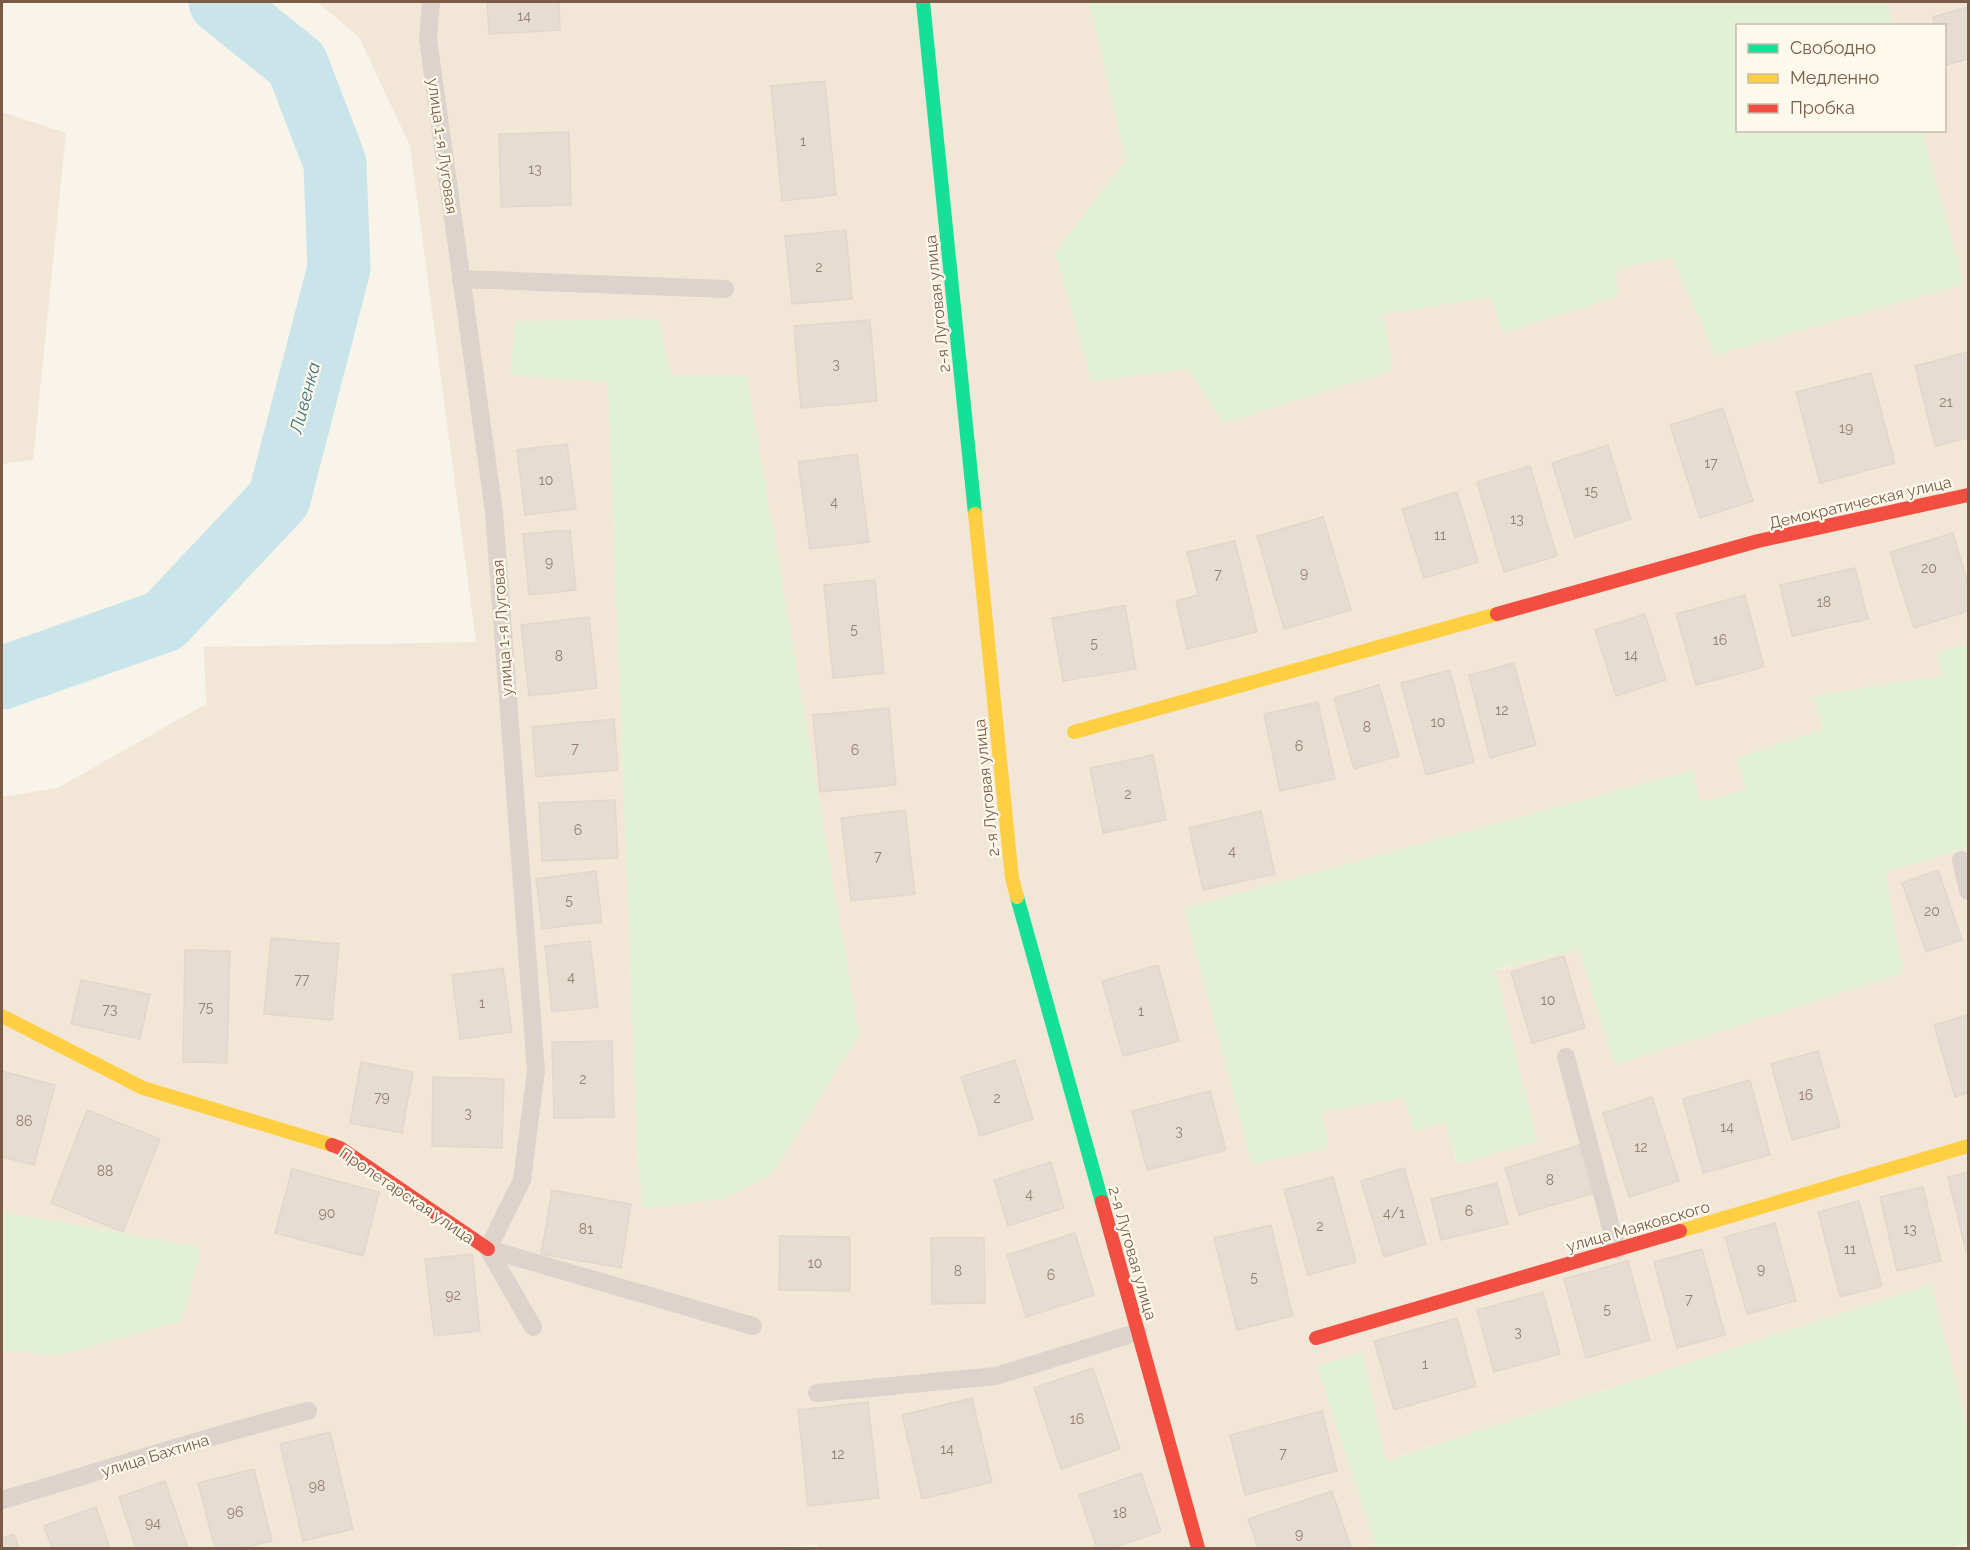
<svg xmlns="http://www.w3.org/2000/svg" width="1970" height="1550" font-family="Raleway,sans-serif">
	<style>
		.residential { fill: #f2e7d7; fill-rule: evenodd }
		.green { fill: #e2f0d3 }
		.lines { fill: none; stroke-linecap: round; stroke-linejoin: round }
		.river { stroke: #cae5e9; stroke-width: 63 }
		.building { fill: #e5dcd2; stroke: #e2d7cc; stroke-width: 1.5 }
		.lane { stroke: #dbd3cc; stroke-width: 18 }
		.fast { stroke: #16e098; stroke-width: 14 }
		.slow { stroke: #ffcf43; stroke-width: 14 }
		.jam { stroke: #f24e42; stroke-width: 14 }
		.labels { text-anchor: middle; stroke-width: 4.5; stroke-linejoin: round; paint-order: stroke }
		.number-label { font-size: 14px; fill: #967e6c }
		.street-label { font-size: 16px; fill: #795c47; stroke: #fff9ec }
		.water-label { font-size: 18px; font-style: italic; fill: #3c7687; stroke: #fff9ec }
	</style>
	<rect width="100%" height="100%" fill="#f8f4ea"/>
	<g class="residential">
		<path d="M 317,2 L 1090,2 L 1126,160 L 1055,253 L 1092,381 L 1189,369 L 1382,314 L 1491,297 L 1503,333 L 1616,270 L 1672,257 L 1715,355 L 1963,284 L 1922,131 L 1944,130 L 1944,26 L 1893,25 L 1887,2 L 1968,2 L 1968,643 L 1937,653 L 1942,676 L 1813,696 L 1823,730 L 1737,758 L 1746,789 L 1698,803 L 1694,770 L 1184,909 L 1321,1112 L 1404,1098 L 1445,1122 L 1457,1163 L 1537,1141 L 1495,971 L 1579,948 L 1614,1064 L 1885,872 L 1968,848 L 1968,1429 L 1931,1284 L 1385,1461 L 1362,1352 L 1317,1366 L 1376,1548 L 818,1548 L 817,1545 L 757,1548 L 2,1548 L 2,1350 L 61,1355 L 201,1247 L 2,1212 L 2,797 L 57,788 L 206,704 L 204,647 L 476,642 L 410,146 L 359,37 ZM 608,382 L 721,1199 L 643,1208 L 638,1167 Z"/>
		<polygon points="2,112 66,133 33,460 2,464"/>
	</g>
	<g class="green">
		<polygon points="1089,2 1887,2 1893,25 1738,26 1738,130 1922,131 1964,284 1715,355 1672,257 1616,270 1618,296 1503,333 1491,297 1383,314 1393,370 1223,423 1189,369 1092,381 1055,253 1126,160"/>
		<polygon points="659,319 671,376 747,376 859,1035 772,1174 721,1199 643,1208 638,1167 608,382 511,375 515,321"/>
		<polygon points="1968,643 1968,848 1885,872 1903,973 1614,1065 1579,949 1495,970 1537,1141 1458,1164 1445,1122 1414,1131 1404,1098 1321,1112 1329,1148 1252,1164 1184,908 1694,770 1699,803 1746,789 1737,758 1823,729 1813,696 1942,676 1937,653"/>
		<polygon points="2,1212 201,1247 182,1321 61,1355 2,1350"/>
		<polygon points="1931,1284 1968,1429 1968,1543 1949,1548 1376,1548 1317,1366 1362,1352 1386,1461"/>
	</g>
	<g class="lines">
		<polyline class="river" points="2,678 164,621 279,499 339,268 335,163 297,64 220,2"/>
	</g>
	<g class="building">
		<polygon points="487,2 559,2 560,30 489,34"/>
		<polygon points="1968,7 1968,59 1946,65 1944,26 1935,26 1933,17"/>
		<polygon points="825,81 836,195 782,201 771,86"/>
		<polygon points="569,132 571,205 501,207 499,134"/>
		<polygon points="846,230 852,299 792,304 785,236"/>
		<polygon points="870,320 877,401 801,408 794,326"/>
		<polygon points="1968,352 1968,438 1935,446 1915,366"/>
		<polygon points="1871,373 1895,463 1820,483 1796,392"/>
		<polygon points="1723,408 1753,501 1700,518 1670,425"/>
		<polygon points="567,444 576,509 525,515 517,450"/>
		<polygon points="1608,445 1631,519 1575,537 1552,463"/>
		<polygon points="857,454 869,542 810,549 798,462"/>
		<polygon points="1530,466 1557,556 1504,572 1477,482"/>
		<polygon points="1457,492 1478,562 1424,578 1402,509"/>
		<polygon points="1323,517 1351,610 1284,629 1257,536"/>
		<polygon points="570,530 576,590 529,595 523,534"/>
		<polygon points="1953,533 1968,584 1968,611 1914,628 1890,552"/>
		<polygon points="1235,541 1257,632 1187,649 1176,601 1198,595 1187,552"/>
		<polygon points="1855,568 1868,619 1792,636 1780,585"/>
		<polygon points="875,580 884,673 833,678 824,585"/>
		<polygon points="1745,595 1764,667 1696,685 1676,614"/>
		<polygon points="1125,605 1136,669 1063,681 1052,618"/>
		<polygon points="1645,614 1666,680 1616,696 1595,630"/>
		<polygon points="589,617 597,688 529,696 521,625"/>
		<polygon points="1514,663 1536,745 1490,758 1469,675"/>
		<polygon points="1450,670 1474,762 1426,775 1401,683"/>
		<polygon points="1379,685 1399,756 1354,769 1334,698"/>
		<polygon points="1318,702 1335,779 1280,791 1264,714"/>
		<polygon points="889,708 896,785 820,792 813,715"/>
		<polygon points="614,719 618,770 536,777 532,727"/>
		<polygon points="1153,755 1166,820 1103,833 1090,768"/>
		<polygon points="615,800 618,858 542,861 539,803"/>
		<polygon points="905,810 915,894 851,901 841,818"/>
		<polygon points="1261,811 1275,874 1203,890 1189,828"/>
		<polygon points="1938,870 1962,940 1926,952 1902,883"/>
		<polygon points="596,871 602,922 542,929 536,879"/>
		<polygon points="271,938 339,944 332,1020 264,1014"/>
		<polygon points="590,941 598,1007 552,1012 545,946"/>
		<polygon points="185,950 230,951 227,1063 183,1062"/>
		<polygon points="1564,956 1585,1028 1532,1043 1511,972"/>
		<polygon points="1158,965 1179,1041 1123,1056 1102,981"/>
		<polygon points="503,968 512,1032 460,1039 452,975"/>
		<polygon points="81,980 150,994 140,1039 71,1024"/>
		<polygon points="1968,1015 1968,1093 1955,1097 1934,1025"/>
		<polygon points="612,1041 614,1117 554,1118 552,1042"/>
		<polygon points="1818,1051 1840,1127 1792,1140 1771,1064"/>
		<polygon points="1015,1060 1033,1119 980,1136 961,1077"/>
		<polygon points="361,1062 413,1072 402,1133 350,1123"/>
		<polygon points="2,1071 55,1085 34,1165 2,1157"/>
		<polygon points="433,1077 504,1079 502,1148 432,1146"/>
		<polygon points="1750,1080 1770,1155 1703,1173 1683,1099"/>
		<polygon points="1210,1091 1226,1150 1147,1170 1132,1111"/>
		<polygon points="1652,1097 1679,1181 1629,1197 1603,1113"/>
		<polygon points="87,1110 160,1139 123,1232 51,1203"/>
		<polygon points="1580,1145 1594,1193 1519,1215 1505,1168"/>
		<polygon points="1051,1162 1064,1208 1008,1226 994,1180"/>
		<polygon points="1404,1168 1426,1244 1384,1257 1361,1181"/>
		<polygon points="292,1169 379,1192 363,1256 275,1233"/>
		<polygon points="1968,1172 1968,1250 1966,1251 1948,1177"/>
		<polygon points="1333,1177 1356,1262 1308,1275 1284,1190"/>
		<polygon points="1497,1183 1508,1224 1441,1240 1431,1199"/>
		<polygon points="1923,1187 1941,1261 1897,1271 1880,1197"/>
		<polygon points="552,1190 631,1204 621,1268 541,1254"/>
		<polygon points="1859,1201 1882,1286 1840,1297 1818,1212"/>
		<polygon points="1775,1223 1796,1301 1747,1314 1725,1237"/>
		<polygon points="1271,1225 1293,1316 1237,1330 1214,1238"/>
		<polygon points="1075,1233 1094,1295 1026,1317 1007,1255"/>
		<polygon points="780,1236 850,1237 850,1291 779,1290"/>
		<polygon points="931,1238 984,1238 985,1303 932,1304"/>
		<polygon points="1702,1249 1725,1335 1677,1348 1654,1262"/>
		<polygon points="472,1254 480,1331 434,1336 425,1259"/>
		<polygon points="1628,1261 1650,1340 1586,1358 1564,1279"/>
		<polygon points="1543,1292 1560,1354 1494,1372 1477,1310"/>
		<polygon points="1457,1318 1476,1386 1394,1410 1374,1341"/>
		<polygon points="1093,1368 1120,1449 1061,1469 1034,1388"/>
		<polygon points="972,1398 992,1482 922,1499 902,1415"/>
		<polygon points="868,1402 879,1498 808,1506 798,1410"/>
		<polygon points="1322,1411 1337,1471 1245,1495 1230,1435"/>
		<polygon points="330,1432 353,1529 303,1541 280,1444"/>
		<polygon points="254,1469 272,1541 243,1548 215,1548 198,1483"/>
		<polygon points="1141,1473 1161,1531 1113,1548 1097,1548 1079,1495"/>
		<polygon points="165,1481 188,1548 136,1548 119,1497"/>
		<polygon points="1332,1491 1351,1548 1258,1548 1248,1519"/>
		<polygon points="96,1507 110,1548 52,1548 44,1526"/>
		<polygon points="14,1534 19,1548 2,1548 2,1538"/>
	</g>
	<g class="lines">
		<g class="lane">
			<polyline points="431,2 428,39 494,512 536,1071 522,1180 488,1249"/>
			<polyline points="461,279 725,289"/>
			<polyline points="1961,860 1968,891"/>
			<polyline points="1566,1057 1617,1250"/>
			<polyline points="488,1249 753,1326"/>
			<polyline points="488,1249 533,1327"/>
			<polyline points="817,1393 996,1376 1138,1332"/>
			<path d="M 2,1500 C 104,1471 205,1436 308,1411"/>
		</g>
		<g class="fast">
			<polyline points="923,2 975,514"/>
			<polyline points="1017,897 1102,1202"/>
		</g>
		<g class="slow">
			<polyline points="975,514 1012,878 1017,897"/>
			<polyline points="1074,732 1497,614"/>
			<polyline points="2,1016 143,1088 332,1145"/>
			<polyline points="1680,1231 1968,1146"/>
		</g>
		<g class="jam">
			<polyline points="1497,614 1758,541 1968,495"/>
			<polyline points="332,1145 340,1148 488,1249"/>
			<polyline points="1102,1202 1198,1548"/>
			<polyline points="1316,1338 1680,1231"/>
		</g>
	</g>
	<g class="labels">
		<g class="number-label">
			<text x="524" y="21">14</text>
			<text x="803" y="146">1</text>
			<text x="535" y="174">13</text>
			<text x="819" y="272">2</text>
			<text x="836" y="369">3</text>
			<text x="1946" y="407">21</text>
			<text x="1846" y="433">19</text>
			<text x="1711" y="468">17</text>
			<text x="546" y="485">10</text>
			<text x="1591" y="496">15</text>
			<text x="834" y="507">4</text>
			<text x="1517" y="524">13</text>
			<text x="1440" y="540">11</text>
			<text x="549" y="567">9</text>
			<text x="1929" y="573">20</text>
			<text x="1304" y="578">9</text>
			<text x="1218" y="579">7</text>
			<text x="1824" y="607">18</text>
			<text x="854" y="634">5</text>
			<text x="1720" y="645">16</text>
			<text x="1094" y="648">5</text>
			<text x="1631" y="660">14</text>
			<text x="559" y="661">8</text>
			<text x="1502" y="715">12</text>
			<text x="1438" y="727">10</text>
			<text x="1367" y="732">8</text>
			<text x="1299" y="751">6</text>
			<text x="575" y="753">7</text>
			<text x="855" y="755">6</text>
			<text x="1128" y="799">2</text>
			<text x="578" y="835">6</text>
			<text x="1232" y="856">4</text>
			<text x="878" y="861">7</text>
			<text x="569" y="905">5</text>
			<text x="1932" y="916">20</text>
			<text x="571" y="982">4</text>
			<text x="302" y="984">77</text>
			<text x="1548" y="1005">10</text>
			<text x="482" y="1008">1</text>
			<text x="206" y="1012">75</text>
			<text x="110" y="1014">73</text>
			<text x="1141" y="1016">1</text>
			<text x="583" y="1084">2</text>
			<text x="1806" y="1100">16</text>
			<text x="382" y="1102">79</text>
			<text x="997" y="1103">2</text>
			<text x="468" y="1118">3</text>
			<text x="24" y="1126">86</text>
			<text x="1727" y="1132">14</text>
			<text x="1179" y="1136">3</text>
			<text x="1641" y="1152">12</text>
			<text x="105" y="1176">88</text>
			<text x="1550" y="1185">8</text>
			<text x="1029" y="1199">4</text>
			<text x="1469" y="1216">6</text>
			<text x="327" y="1218">90</text>
			<text x="1394" y="1218">4/1</text>
			<text x="1320" y="1231">2</text>
			<text x="586" y="1234">81</text>
			<text x="1910" y="1234">13</text>
			<text x="1850" y="1254">11</text>
			<text x="815" y="1268">10</text>
			<text x="1761" y="1274">9</text>
			<text x="958" y="1276">8</text>
			<text x="1051" y="1280">6</text>
			<text x="1254" y="1282">5</text>
			<text x="453" y="1300">92</text>
			<text x="1689" y="1304">7</text>
			<text x="1607" y="1314">5</text>
			<text x="1518" y="1337">3</text>
			<text x="1425" y="1369">1</text>
			<text x="1077" y="1424">16</text>
			<text x="947" y="1454">14</text>
			<text x="1283" y="1458">7</text>
			<text x="838" y="1459">12</text>
			<text x="317" y="1491">98</text>
			<text x="235" y="1517">96</text>
			<text x="1120" y="1518">18</text>
			<text x="153" y="1528">94</text>
			<text x="1299" y="1539">9</text>
		</g>
		<g class="street-label">
			<text transform="translate(443 146) rotate(82)" y="6">улица 1-я Луговая</text>
			<text transform="translate(937 304) rotate(-96)" y="6">2-я Луговая улица</text>
			<text transform="translate(1860 502) rotate(-13)" y="6">Демократическая улица</text>
			<text transform="translate(502 628) rotate(-94)" y="6">улица 1-я Луговая</text>
			<text transform="translate(986 788) rotate(-96)" y="6">2-я Луговая улица</text>
			<text transform="translate(407 1195) rotate(34)" y="6">Пролетарская улица</text>
			<text transform="translate(1638 1226) rotate(-16)" y="6">улица Маяковского</text>
			<text transform="translate(1133 1253) rotate(74)" y="6">2-я Луговая улица</text>
			<text transform="translate(155 1455) rotate(-17)" y="6">улица Бахтина</text>
		</g>
		<g class="water-label">
			<text transform="translate(305 398) rotate(-75)" y="6">Ливенка</text>
		</g>
	</g>
	<rect width="1970" height="1550" fill="none" stroke="#795c47" stroke-width="6"/>
	<rect x="1736" y="24" width="210" height="108" fill="#fff9ec" stroke="#c9baaa" stroke-width="1.5"/>
	<rect x="1748" y="44" width="30" height="9" fill="#16e098" stroke="#c9baaa" stroke-width="1.5"/>
	<text x="1790" y="54" font-size="18" fill="#795c47">Свободно</text>
	<rect x="1748" y="74" width="30" height="9" fill="#ffcf43" stroke="#c9baaa" stroke-width="1.5"/>
	<text x="1790" y="84" font-size="18" fill="#795c47">Медленно</text>
	<rect x="1748" y="104" width="30" height="9" fill="#f24e42" stroke="#c9baaa" stroke-width="1.5"/>
	<text x="1790" y="114" font-size="18" fill="#795c47">Пробка</text>
</svg>
